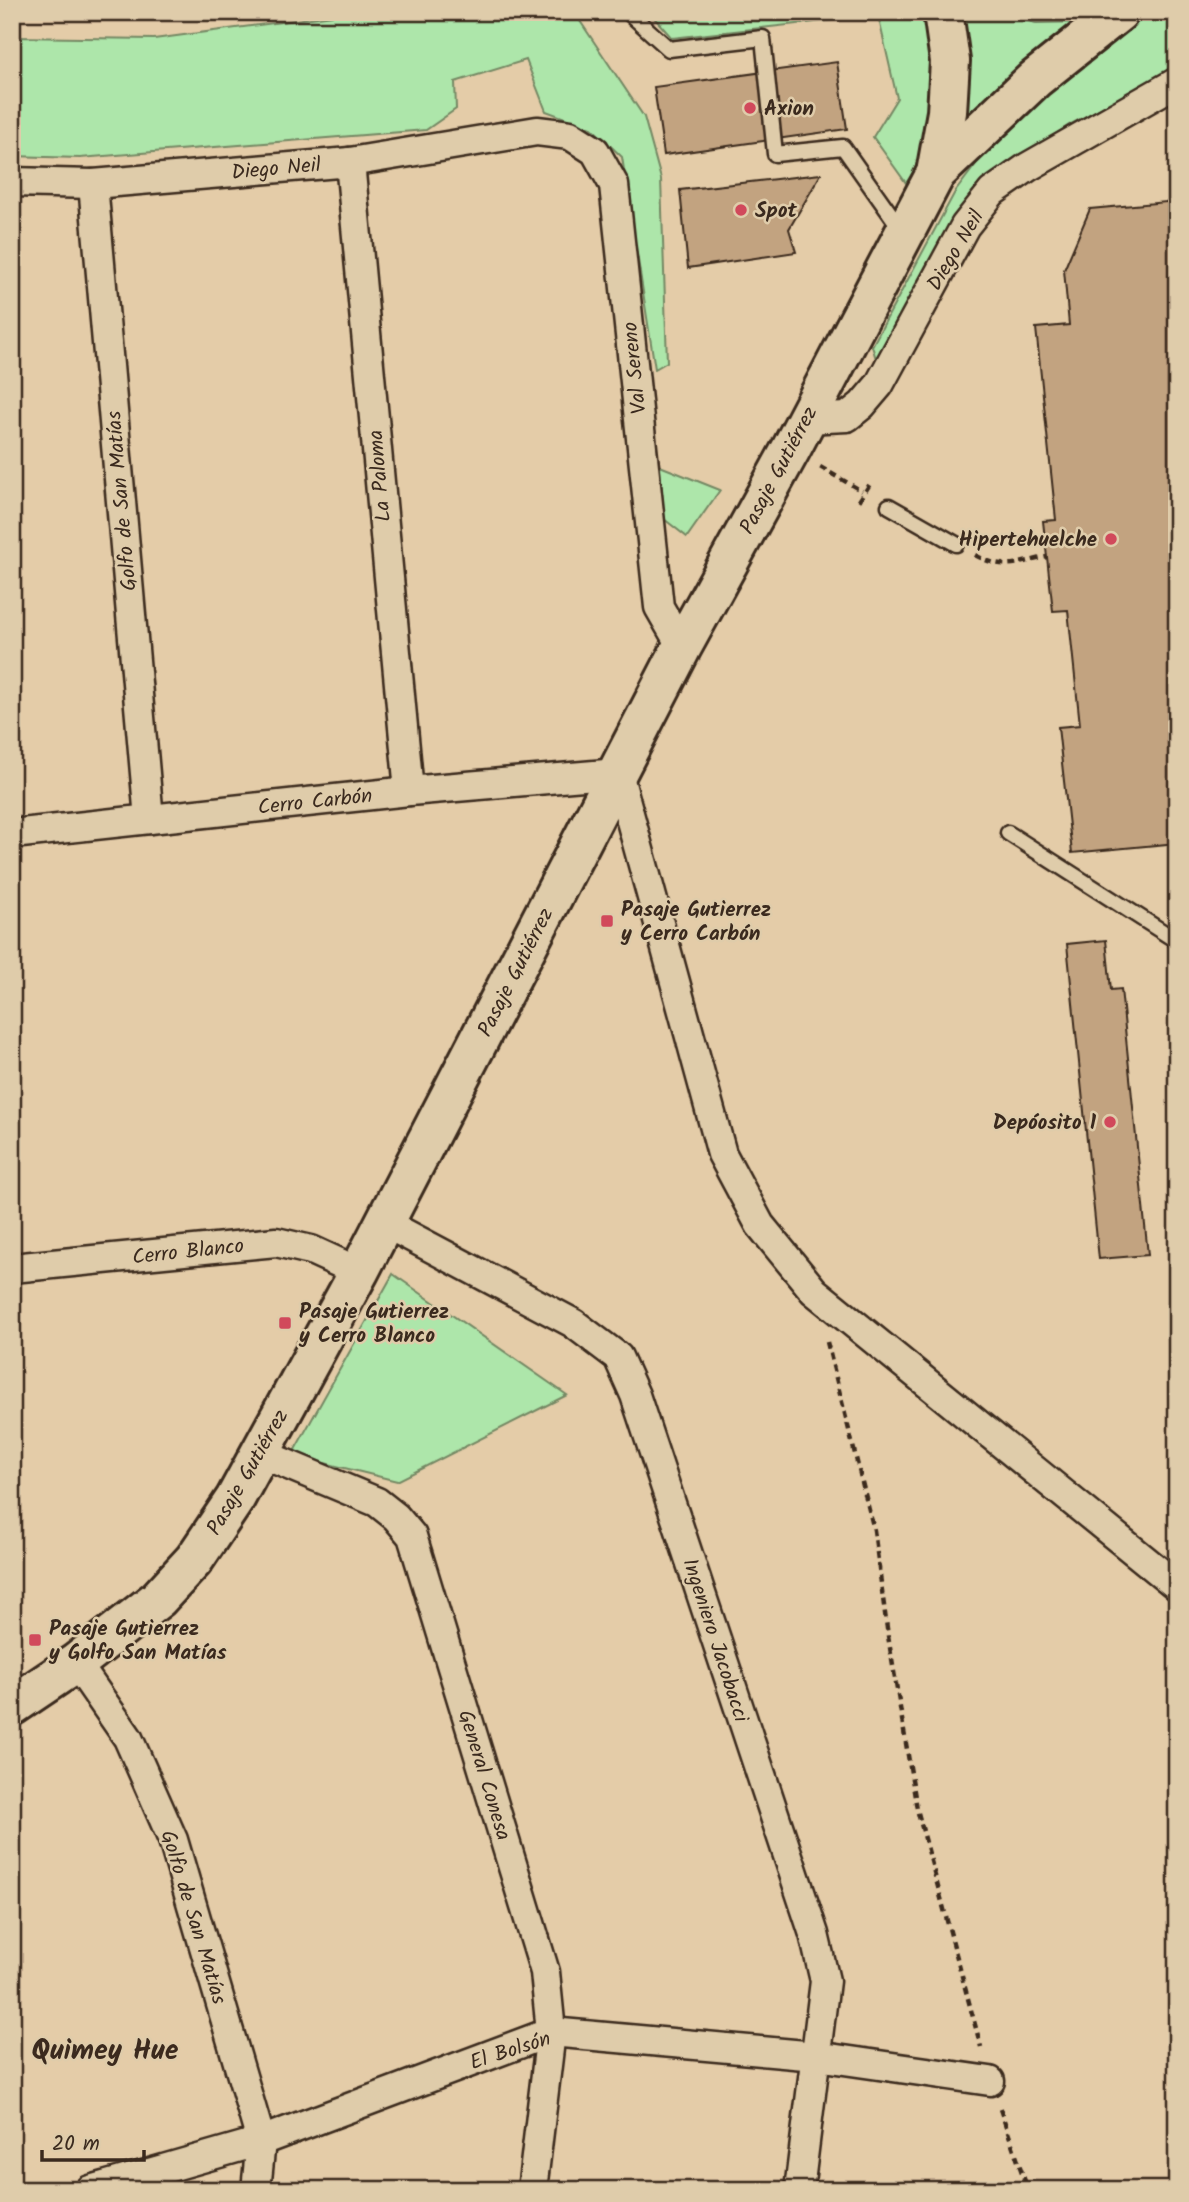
<svg xmlns="http://www.w3.org/2000/svg" width="1189" height="2202" font-family="Kalam,sans-serif">
	<style>
		.green { fill: #ade6aa; stroke: #748864; stroke-width: 2 }
		.building { fill: #c2a380; stroke: #3b2a1e; stroke-width: 2 }
		.lines { fill: none; stroke-linecap: round; stroke-linejoin: round }
		.lane-casing { stroke: #3b2a1e; stroke-width: 19 }
		.street-casing { stroke: #3b2a1e; stroke-width: 33 }
		.secondary-casing { stroke: #3b2a1e; stroke-width: 44 }
		.path { stroke: #3b2a1e; stroke-width: 4.5; stroke-dasharray: 7 5; stroke-linecap: butt }
		.lane { stroke: #dfccaa; stroke-width: 14 }
		.street { stroke: #dfccaa; stroke-width: 28 }
		.secondary { stroke: #dfccaa; stroke-width: 38 }
		.poi-dot { fill: #d1495b; stroke: #dfccaa; stroke-width: 2.5 }
		.labels { text-anchor: middle; stroke-width: 5; stroke-linejoin: round; paint-order: stroke }
		.poi-label { font-size: 21px; font-weight: bold; fill: #3b2a1e; stroke: #dfccaa; text-anchor: start }
		.street-label { font-size: 21px; fill: #3b2a1e; stroke: #dfccaa }
		.district-label { font-size: 28px; font-weight: bold; fill: #3b2a1e; stroke: #dfccaa }
	</style>
	<rect width="100%" height="100%" fill="#e4cca8"/>
	<filter id="ink" filterUnits="userSpaceOnUse"><feTurbulence type="fractalNoise" baseFrequency=".0143" numOctaves="2"/><feDisplacementMap in="SourceGraphic" scale="14" xChannelSelector="R" yChannelSelector="G"/><feConvolveMatrix kernelMatrix="1 2 1 2 8 2 1 2 1" color-interpolation-filters="sRGB"/></filter>
	<g filter="url(#ink)">
		<g class="green">
			<polygon points="355,12 574,12 644,117 661,179 667,362 655,369 622,157 592,128 546,111 526,60 455,82 456,109 426,130 80,158 12,156 12,37 154,39"/>
			<polygon points="649,12 925,12 938,73 922,159 906,183 873,137 897,98 878,15 672,38"/>
			<path d="M 961,12 L 991,12 L 1036,23 L 1084,22 L 1048,45 L 1005,80 L 965,121 C 968,84 970,49 961,12 Z"/>
			<polygon points="1162,12 1177,12 1177,67 1069,125 993,175 877,362 872,346 955,192 992,143 1124,25"/>
			<polygon points="660,466 720,490 687,537 664,519"/>
			<polygon points="393,1274 567,1395 397,1481 292,1455"/>
		</g>
		<g class="building">
			<polygon points="837,62 847,129 664,155 654,87"/>
			<polygon points="821,174 789,229 796,252 688,268 680,190"/>
			<polygon points="1177,201 1177,843 1072,853 1058,727 1080,725 1068,610 1053,611 1043,521 1056,520 1036,328 1069,325 1064,270 1090,209"/>
			<polygon points="1106,940 1111,990 1121,989 1148,1255 1099,1259 1067,944"/>
		</g>
		<g class="lines">
			<g class="lane-casing">
				<g id="lane">
					<polyline points="628,12 669,49 763,38 775,154 843,147 903,232"/>
					<polyline points="889,506 956,544"/>
					<polyline points="1008,833 1177,941"/>
				</g>
			</g>
			<g class="street-casing">
				<g id="street">
					<polyline points="350,162 409,791"/>
					<polyline points="12,182 93,184 350,162 537,131 570,135 595,151 614,185 659,607 682,647"/>
					<polyline points="93,184 149,819"/>
					<polyline points="805,419 847,417 862,405 879,385 965,226 992,192 1028,167 1177,82"/>
					<polyline points="12,834 409,791 618,773 722,1154 760,1225 814,1291 1177,1586"/>
					<polyline points="385,1223 573,1323 618,1357 635,1395 814,1934 825,1981 799,2190"/>
					<polyline points="12,1268 276,1242 311,1250 359,1272"/>
					<polyline points="260,1453 377,1502 396,1517 412,1536 545,1972 551,2032 532,2190"/>
					<polyline points="76,1663 128,1738 173,1840 261,2141 256,2190"/>
					<polyline points="90,2190 261,2141 551,2032 816,2056 990,2081"/>
				</g>
			</g>
			<g class="secondary-casing">
				<g id="secondary">
					<polyline points="936,173 1035,79 1119,12"/>
					<polyline points="12,1706 76,1663 158,1599 194,1560 235,1499 359,1272 682,647 791,449 936,173 947,112 950,61 943,12"/>
				</g>
			</g>
			<g class="path">
				<polyline points="820,467 862,491"/>
				<polyline points="859,501 870,484 867,483"/>
				<path d="M 975,555 C 1005,571 1016,563 1047,557"/>
				<polyline points="827,1342 874,1530 888,1636 917,1809 981,2047"/>
				<polyline points="1000,2109 1028,2190"/>
			</g>
			<use href="#lane" class="lane"/>
			<use href="#street" class="street"/>
			<use href="#secondary" class="secondary"/>
		</g>
	</g>
	<g class="poi-dot">
		<circle cx="750" cy="108" r="7"/>
		<circle cx="741" cy="210" r="7"/>
		<circle cx="1111" cy="539" r="7"/>
		<rect x="600" y="914" width="14" height="14" rx="3.5"/>
		<circle cx="1110" cy="1122" r="7"/>
		<rect x="278" y="1316" width="14" height="14" rx="3.5"/>
		<rect x="28" y="1633" width="14" height="14" rx="3.5"/>
	</g>
	<g class="labels">
		<g class="poi-label">
			<text x="764" y="115">Axion</text>
			<text x="755" y="217">Spot</text>
			<text x="1097" y="546" text-anchor="end">Hipertehuelche</text>
			<text x="621" y="916">Pasaje Gutierrez<tspan x="621" dy="24">y Cerro Carbón</tspan></text>
			<text x="1096" y="1129" text-anchor="end">Depóosito 1</text>
			<text x="299" y="1318">Pasaje Gutierrez<tspan x="299" dy="24">y Cerro Blanco</tspan></text>
			<text x="49" y="1635">Pasaje Gutierrez<tspan x="49" dy="24">y Golfo San Matías</tspan></text>
		</g>
		<g class="street-label">
			<text transform="translate(276 168) rotate(-5)" y="7">Diego Neil</text>
			<text transform="translate(955 250) rotate(-59)" y="7">Diego Neil</text>
			<text transform="translate(634 368) rotate(-96)" y="7">Val Sereno</text>
			<text transform="translate(778 470) rotate(-62)" y="7">Pasaje Gutiérrez</text>
			<text transform="translate(379 476) rotate(-95)" y="7">La Paloma</text>
			<text transform="translate(121 501) rotate(-95)" y="7">Golfo de San Matías</text>
			<text transform="translate(315 801) rotate(-6)" y="7">Cerro Carbón</text>
			<text transform="translate(515 972) rotate(-63)" y="7">Pasaje Gutiérrez</text>
			<text transform="translate(188 1251) rotate(-6)" y="7">Cerro Blanco</text>
			<text transform="translate(247 1472) rotate(-60)" y="7">Pasaje Gutiérrez</text>
			<text transform="translate(716 1640) rotate(72)" y="7">Ingeniero Jacobacci</text>
			<text transform="translate(485 1775) rotate(73)" y="7">General Conesa</text>
			<text transform="translate(194 1917) rotate(73)" y="7">Golfo de San Matías</text>
			<text transform="translate(510 2050) rotate(-18)" y="7">El Bolsón</text>
		</g>
		<g class="district-label">
			<text x="105" y="2059">Quimey Hue</text>
		</g>
	</g>
	<rect width="1189" height="2202" fill="none" stroke="#dfccaa" stroke-width="42"/>
	<rect x="21" y="21" width="1147" height="2160" fill="none" stroke="#3b2a1e" stroke-width="2.5" filter="url(#ink)"/>
	<path d="M42 2150v10h102v-10" fill="none" stroke="#3b2a1e" stroke-width="3.5"/>
	<text x="52" y="2150" font-size="21" fill="#3b2a1e" stroke="#dfccaa" stroke-width="5" paint-order="stroke">20 m</text>
</svg>
